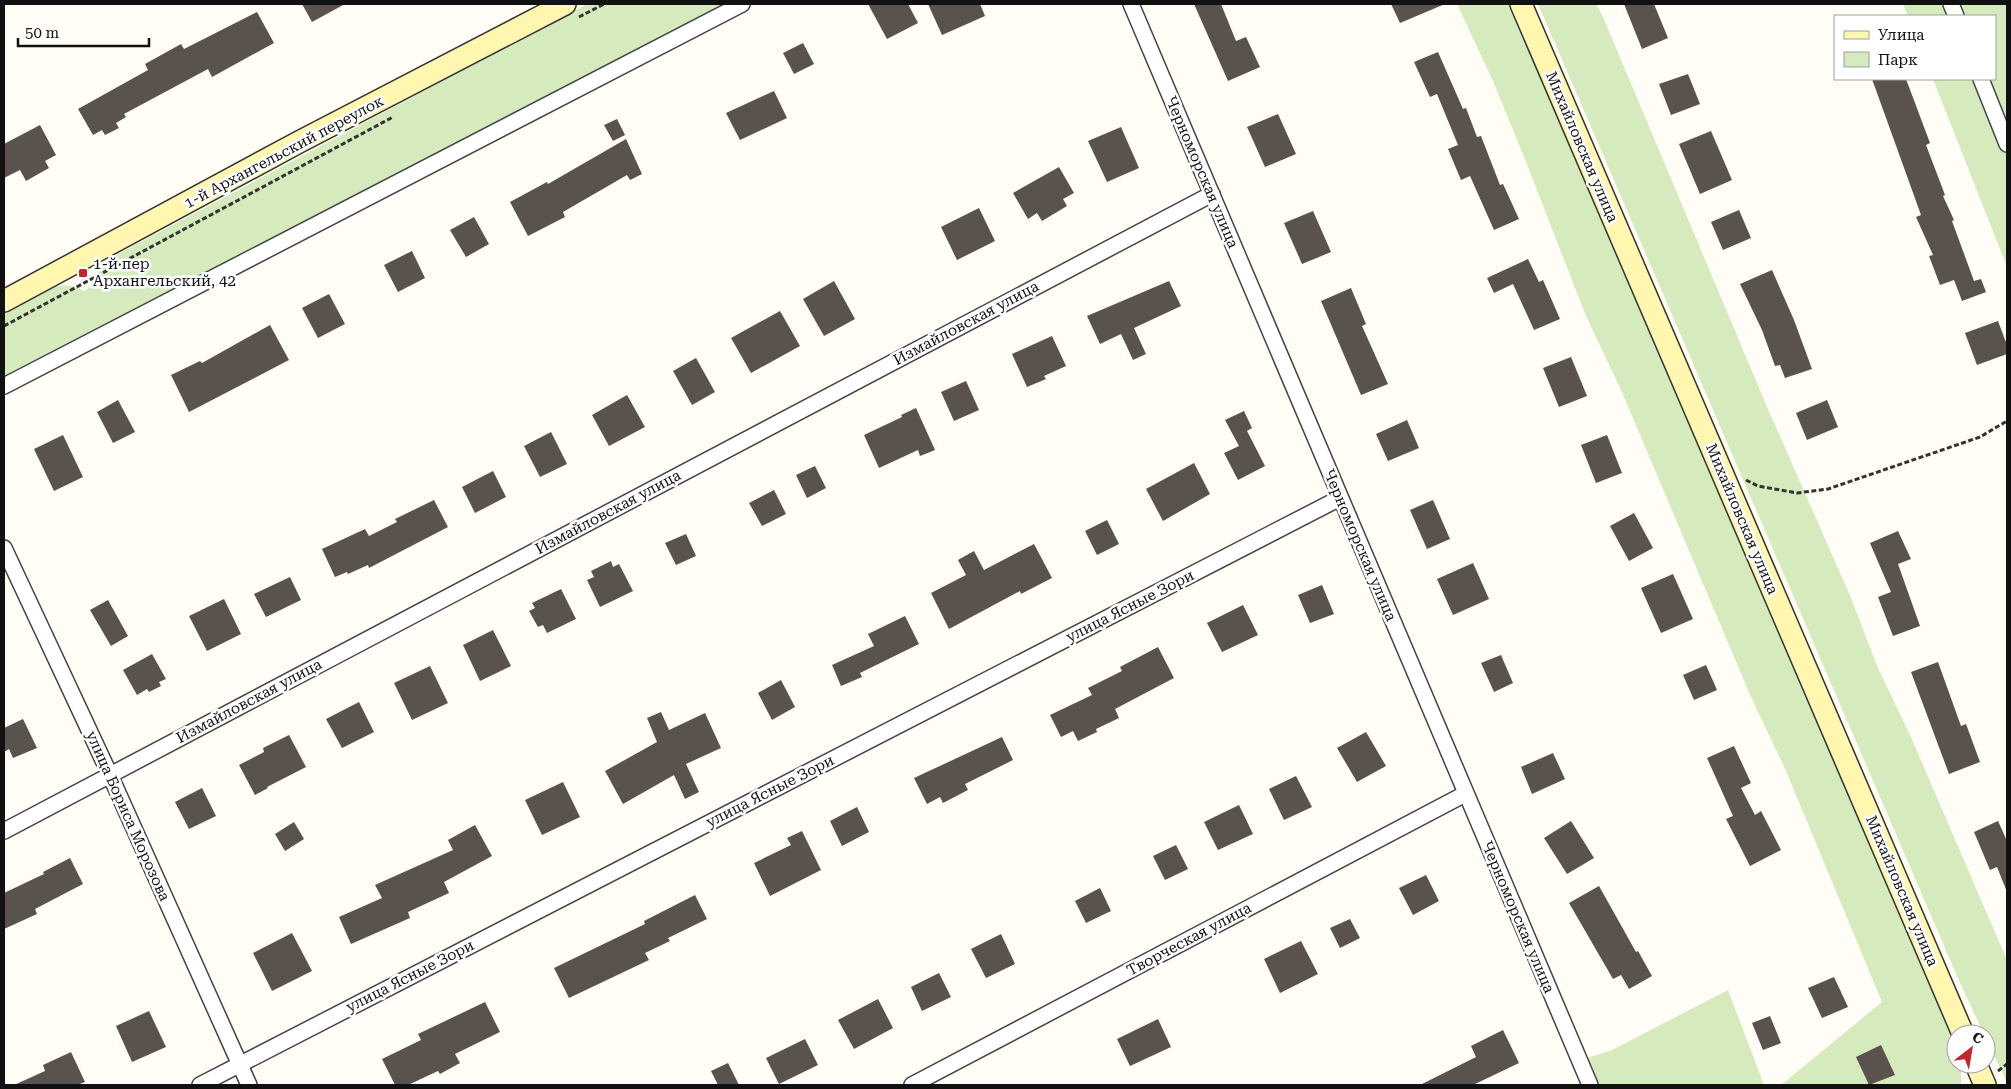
<svg xmlns="http://www.w3.org/2000/svg" width="2011" height="1089" font-family="'Roboto Serif',serif">
	<style>
		.green { fill: #d5ebbd }
		.building { fill: #5a524d }
		.lines { fill: none; stroke-linecap: round; stroke-linejoin: round }
		.street-casing { stroke: #444; stroke-width: 18 }
		.secondary-casing { stroke: #333; stroke-width: 24 }
		.path { stroke: #333; stroke-width: 3; stroke-dasharray: 5 2.5; stroke-linecap: butt }
		.street { stroke: #fff; stroke-width: 15 }
		.secondary { stroke: #fff6b0; stroke-width: 21 }
		.poi-dot { fill: #c4262e; stroke: #fff; stroke-width: 2 }
		.labels { text-anchor: middle; stroke-width: 5; stroke-linejoin: round; paint-order: stroke }
		.street-label { font-size: 15px; fill: #111; stroke: #fff }
		.poi-label { font-size: 15px; fill: #111; stroke: #fff; text-anchor: start }
	</style>
	<rect width="100%" height="100%" fill="#fffdf5"/>
	<g class="green">
		<path d="M 587,4 L 727,4 L 4,379 L 4,312 C 29,298 56,275 84,291 L 100,281 L 97,271 L 107,260 Z"/>
		<polygon points="1457,4 1513,4 1925,966 1956,1046 1956,1064 1961,1064 1961,1083 1959,1085 1781,1085 1882,1002 1786,771 1751,697 1621,390 1586,316 1526,162 1493,81"/>
		<polygon points="1538,4 1596,4 1603,17 1765,402 1851,598 1878,668 1910,735 2007,960 2007,1083 1986,1038 1986,1034 1984,1034 1961,985"/>
		<polygon points="1903,4 2007,4 2007,267 1933,79 1995,79 1995,16 1908,16"/>
		<polygon points="1728,990 1764,1085 1598,1085 1587,1058 1612,1050"/>
	</g>
	<g class="building">
		<polygon points="302,4 345,4 312,22"/>
		<polygon points="868,4 908,4 918,23 887,39"/>
		<polygon points="928,4 980,4 985,16 942,35"/>
		<polygon points="1194,4 1221,4 1236,41 1246,37 1260,67 1228,81"/>
		<polygon points="1391,4 1445,4 1400,23"/>
		<polygon points="1624,4 1654,4 1668,38 1642,49"/>
		<polygon points="257,12 274,43 212,77 208,69 124,114 126,117 116,123 119,128 105,135 102,130 93,135 78,109 148,70 145,64 181,44 184,49"/>
		<polygon points="803,43 814,64 794,74 783,53"/>
		<polygon points="1438,52 1463,109 1466,108 1477,137 1481,136 1500,185 1503,184 1519,219 1494,230 1470,176 1461,180 1448,149 1458,145 1437,94 1430,97 1414,62"/>
		<polygon points="1688,74 1700,104 1671,115 1659,84"/>
		<polygon points="1872,79 1906,79 1930,143 1926,145 1945,195 1943,196 1954,220 1952,221 1974,281 1981,279 1986,292 1962,301 1954,280 1940,285 1929,256 1933,255 1916,217 1921,215"/>
		<polygon points="774,91 787,118 740,140 726,113"/>
		<polygon points="1278,114 1296,154 1265,167 1247,127"/>
		<polygon points="617,119 625,135 613,141 604,125"/>
		<polygon points="40,125 56,155 45,161 49,168 26,181 20,170 4,178 4,144"/>
		<polygon points="1121,127 1139,168 1107,182 1088,141"/>
		<polygon points="1711,131 1732,180 1700,194 1679,144"/>
		<polygon points="626,139 642,174 630,180 627,175 563,212 565,217 528,236 510,202 547,182 548,184"/>
		<polygon points="1059,167 1074,193 1063,199 1067,206 1042,221 1037,213 1028,219 1013,193"/>
		<polygon points="979,208 995,241 957,260 941,227"/>
		<polygon points="1739,210 1751,238 1723,250 1711,222"/>
		<polygon points="1313,211 1331,252 1302,264 1284,223"/>
		<polygon points="474,217 489,244 466,257 450,230"/>
		<polygon points="412,251 425,278 398,292 384,265"/>
		<polygon points="1528,259 1539,282 1543,280 1560,319 1534,330 1513,284 1494,293 1487,278"/>
		<polygon points="1772,270 1794,320 1812,369 1785,378 1780,365 1775,366 1762,330 1740,284"/>
		<polygon points="834,281 855,319 824,336 803,299"/>
		<polygon points="1169,281 1181,306 1134,328 1146,354 1133,360 1121,334 1100,344 1087,316"/>
		<polygon points="1351,288 1366,324 1362,326 1388,384 1361,395 1321,301"/>
		<polygon points="329,294 345,324 318,338 302,308"/>
		<polygon points="780,311 800,346 751,373 731,338"/>
		<polygon points="1998,321 2007,345 2007,354 1977,365 1965,333"/>
		<polygon points="270,325 289,360 189,412 171,375 200,361 202,363"/>
		<polygon points="1052,336 1066,366 1044,376 1046,379 1027,387 1012,354"/>
		<polygon points="1571,357 1587,396 1559,407 1543,368"/>
		<polygon points="696,358 715,392 692,405 673,371"/>
		<polygon points="966,381 979,410 954,421 941,392"/>
		<polygon points="627,395 645,427 609,446 592,415"/>
		<polygon points="118,400 135,432 113,443 97,412"/>
		<polygon points="1827,400 1838,427 1807,440 1796,413"/>
		<polygon points="916,408 935,450 920,456 918,450 879,468 864,435 902,417 901,415"/>
		<polygon points="1244,411 1252,428 1247,431 1265,466 1238,480 1224,453 1239,446 1225,420"/>
		<polygon points="1407,420 1419,448 1388,461 1376,434"/>
		<polygon points="551,432 567,464 540,477 524,446"/>
		<polygon points="63,435 83,477 54,491 34,449"/>
		<polygon points="1607,435 1622,473 1596,483 1581,445"/>
		<polygon points="1194,463 1210,494 1163,521 1146,489"/>
		<polygon points="815,466 826,488 807,498 796,475"/>
		<polygon points="493,471 506,497 475,513 462,487"/>
		<polygon points="774,490 786,514 762,526 749,503"/>
		<polygon points="434,500 448,527 369,568 368,565 348,574 347,572 335,577 322,549 365,529 369,536 397,522 395,519"/>
		<polygon points="1433,500 1450,539 1427,549 1410,510"/>
		<polygon points="1634,513 1653,548 1629,561 1610,526"/>
		<polygon points="1107,520 1119,544 1097,555 1085,531"/>
		<polygon points="1898,531 1911,559 1898,564 1920,626 1893,636 1878,597 1891,592 1870,543"/>
		<polygon points="686,534 696,556 676,565 665,543"/>
		<polygon points="1034,544 1052,578 1021,594 1020,591 949,629 931,593 966,575 958,560 974,551 984,570"/>
		<polygon points="611,561 613,567 619,564 633,591 600,607 587,580 594,577 591,571"/>
		<polygon points="1473,563 1489,599 1453,615 1437,579"/>
		<polygon points="1673,574 1693,619 1661,633 1641,588"/>
		<polygon points="290,577 301,600 266,617 254,594"/>
		<polygon points="1322,585 1334,614 1310,623 1298,595"/>
		<polygon points="561,589 576,619 547,633 543,625 538,627 529,611 535,608 532,603"/>
		<polygon points="224,599 241,634 207,651 189,616"/>
		<polygon points="108,600 128,636 111,646 90,610"/>
		<polygon points="1243,605 1258,635 1222,652 1207,623"/>
		<polygon points="905,616 919,644 860,673 862,677 841,686 832,665 874,646 868,634"/>
		<polygon points="493,630 511,666 480,681 463,645"/>
		<polygon points="1158,647 1174,678 1115,709 1119,718 1096,729 1097,732 1078,741 1073,731 1061,737 1050,715 1092,695 1088,688 1122,671 1120,667"/>
		<polygon points="152,654 166,679 159,682 161,686 149,692 147,689 137,695 123,670"/>
		<polygon points="1501,655 1513,683 1494,692 1481,663"/>
		<polygon points="1938,662 1961,726 1966,724 1980,762 1949,774 1911,672"/>
		<polygon points="1706,665 1717,690 1694,700 1683,675"/>
		<polygon points="430,666 448,703 412,720 394,683"/>
		<polygon points="781,680 795,707 772,720 758,693"/>
		<polygon points="359,702 374,732 342,748 326,719"/>
		<polygon points="661,712 669,730 705,713 721,748 686,764 699,792 685,799 674,775 623,804 605,771 657,742 647,718"/>
		<polygon points="23,719 37,748 13,758 9,749 4,752 4,728"/>
		<polygon points="1366,732 1386,766 1357,782 1337,748"/>
		<polygon points="289,735 306,767 267,787 268,788 255,795 239,765 264,752 263,748"/>
		<polygon points="1002,737 1013,760 965,784 968,790 943,803 940,797 927,804 914,778"/>
		<polygon points="1734,746 1751,783 1741,788 1755,815 1761,811 1781,850 1750,866 1726,819 1733,816 1707,758"/>
		<polygon points="1553,753 1565,779 1532,794 1521,767"/>
		<polygon points="1296,776 1312,807 1284,820 1269,789"/>
		<polygon points="563,782 580,817 542,835 525,800"/>
		<polygon points="202,788 216,816 189,829 175,802"/>
		<polygon points="1239,805 1253,834 1218,850 1204,822"/>
		<polygon points="857,807 869,832 842,846 830,821"/>
		<polygon points="1571,821 1594,858 1567,874 1544,838"/>
		<polygon points="1998,821 2007,841 2007,892 1997,867 1990,870 1974,832"/>
		<polygon points="294,822 304,839 285,851 275,834"/>
		<polygon points="475,825 492,856 444,882 449,893 408,912 410,918 351,944 339,917 382,898 375,885 453,850 448,840"/>
		<polygon points="802,831 821,870 770,896 754,863 791,845 787,838"/>
		<polygon points="1176,845 1188,869 1165,880 1153,856"/>
		<polygon points="70,858 83,884 35,909 37,914 4,929 4,893 44,874 43,872"/>
		<polygon points="1426,875 1439,901 1413,915 1399,888"/>
		<polygon points="1599,886 1636,952 1638,951 1652,976 1629,989 1621,975 1613,979 1569,903"/>
		<polygon points="1100,888 1111,911 1086,923 1075,901"/>
		<polygon points="695,895 707,919 668,938 670,941 645,953 649,960 569,998 554,968 645,924 644,921"/>
		<polygon points="1350,919 1360,938 1340,948 1330,928"/>
		<polygon points="292,933 312,971 272,991 253,953"/>
		<polygon points="1001,934 1015,964 986,978 971,949"/>
		<polygon points="1301,941 1318,974 1280,993 1264,959"/>
		<polygon points="939,973 951,997 922,1011 911,987"/>
		<polygon points="1834,977 1848,1007 1822,1018 1808,988"/>
		<polygon points="878,999 893,1028 854,1049 838,1020"/>
		<polygon points="485,1002 500,1032 455,1054 460,1063 440,1074 438,1071 408,1085 395,1085 382,1059 421,1040 418,1034"/>
		<polygon points="149,1011 166,1047 132,1062 116,1026"/>
		<polygon points="1770,1016 1781,1043 1763,1050 1752,1023"/>
		<polygon points="1158,1019 1171,1047 1130,1066 1117,1039"/>
		<polygon points="1503,1030 1519,1063 1473,1085 1420,1085 1476,1057 1471,1046"/>
		<polygon points="805,1039 818,1065 779,1084 766,1058"/>
		<polygon points="1881,1045 1895,1075 1869,1085 1856,1057"/>
		<polygon points="71,1052 85,1082 77,1085 14,1085 45,1071 43,1065"/>
		<polygon points="728,1063 739,1085 718,1085 711,1071"/>
	</g>
	<g class="lines">
		<g class="street-casing">
			<g id="street">
				<polyline points="1131,4 1590,1085"/>
				<polyline points="1951,4 1956,16"/>
				<polyline points="1981,79 2007,144"/>
				<polyline points="4,386 742,4"/>
				<polyline points="4,548 110,775 249,1085"/>
				<polyline points="4,831 1212,194"/>
				<polyline points="200,1085 1340,498"/>
				<polyline points="912,1085 1465,794"/>
			</g>
		</g>
		<g class="secondary-casing">
			<g id="secondary">
				<polyline points="1521,4 1963,1034"/>
				<polyline points="4,301 299,142 565,4"/>
				<polyline points="1976,1064 1985,1085"/>
			</g>
		</g>
		<g class="path">
			<polyline points="579,17 604,4"/>
			<polyline points="4,326 393,117"/>
			<polyline points="1746,480 1758,486 1797,493 1828,489 1980,437 2007,421"/>
			<polyline points="1998,1071 2007,1064"/>
		</g>
		<use href="#street" class="street"/>
		<use href="#secondary" class="secondary"/>
	</g>
	<rect class="poi-dot" x="78" y="268" width="10" height="10" rx="2.5"/>
	<g class="labels">
		<g class="street-label">
			<text transform="translate(1582 147) rotate(67)" y="5">Михайловская улица</text>
			<text transform="translate(284 152) rotate(-28)" y="5">1-й Архангельский переулок</text>
			<text transform="translate(1202 172) rotate(67)" y="5">Черноморская улица</text>
			<text transform="translate(966 323) rotate(-28)" y="5">Измайловская улица</text>
			<text transform="translate(608 512) rotate(-28)" y="5">Измайловская улица</text>
			<text transform="translate(1742 519) rotate(67)" y="5">Михайловская улица</text>
			<text transform="translate(1360 545) rotate(67)" y="5">Черноморская улица</text>
			<text transform="translate(1130 606) rotate(-27)" y="5">улица Ясные Зори</text>
			<text transform="translate(249 701) rotate(-28)" y="5">Измайловская улица</text>
			<text transform="translate(770 791) rotate(-27)" y="5">улица Ясные Зори</text>
			<text transform="translate(128 816) rotate(66)" y="5">улица Бориса Морозова</text>
			<text transform="translate(1902 891) rotate(67)" y="5">Михайловская улица</text>
			<text transform="translate(1518 917) rotate(67)" y="5">Черноморская улица</text>
			<text transform="translate(1189 939) rotate(-28)" y="5">Творческая улица</text>
			<text transform="translate(410 976) rotate(-27)" y="5">улица Ясные Зори</text>
		</g>
		<g class="poi-label">
			<text x="93" y="269">1-й пер<tspan x="93" dy="17">Архангельский, 42</tspan></text>
		</g>
	</g>
	<rect width="2011" height="1089" fill="none" stroke="#111111" stroke-width="10"/>
	<rect x="1834" y="15" width="162" height="65" fill="#ffffff" stroke="#a0a0a0"/>
	<rect x="1844" y="31" width="25" height="8" fill="#fff6b0" stroke="#a0a0a0"/>
	<text x="1878" y="40" font-size="15" fill="#111111">Улица</text>
	<rect x="1844" y="52" width="25" height="15" fill="#d5ebbd" stroke="#a0a0a0"/>
	<text x="1878" y="65" font-size="15" fill="#111111">Парк</text>
	<g transform="translate(1971 1049) rotate(31)"><circle r="24" fill="#ffffff" stroke="#a0a0a0"/>
	<path d="M0-4L9 19L0 12L-9 19Z" fill="#c4262e"/>
	<text y="-8" font-size="14" font-weight="bold" text-anchor="middle" fill="#111111">С</text>
	</g>
	<path d="M18 38v8h131v-8" fill="none" stroke="#111111" stroke-width="2.5"/>
	<text x="25" y="38" font-size="15" fill="#111111" stroke="#ffffff" stroke-width="4" paint-order="stroke">50 m</text>
</svg>
